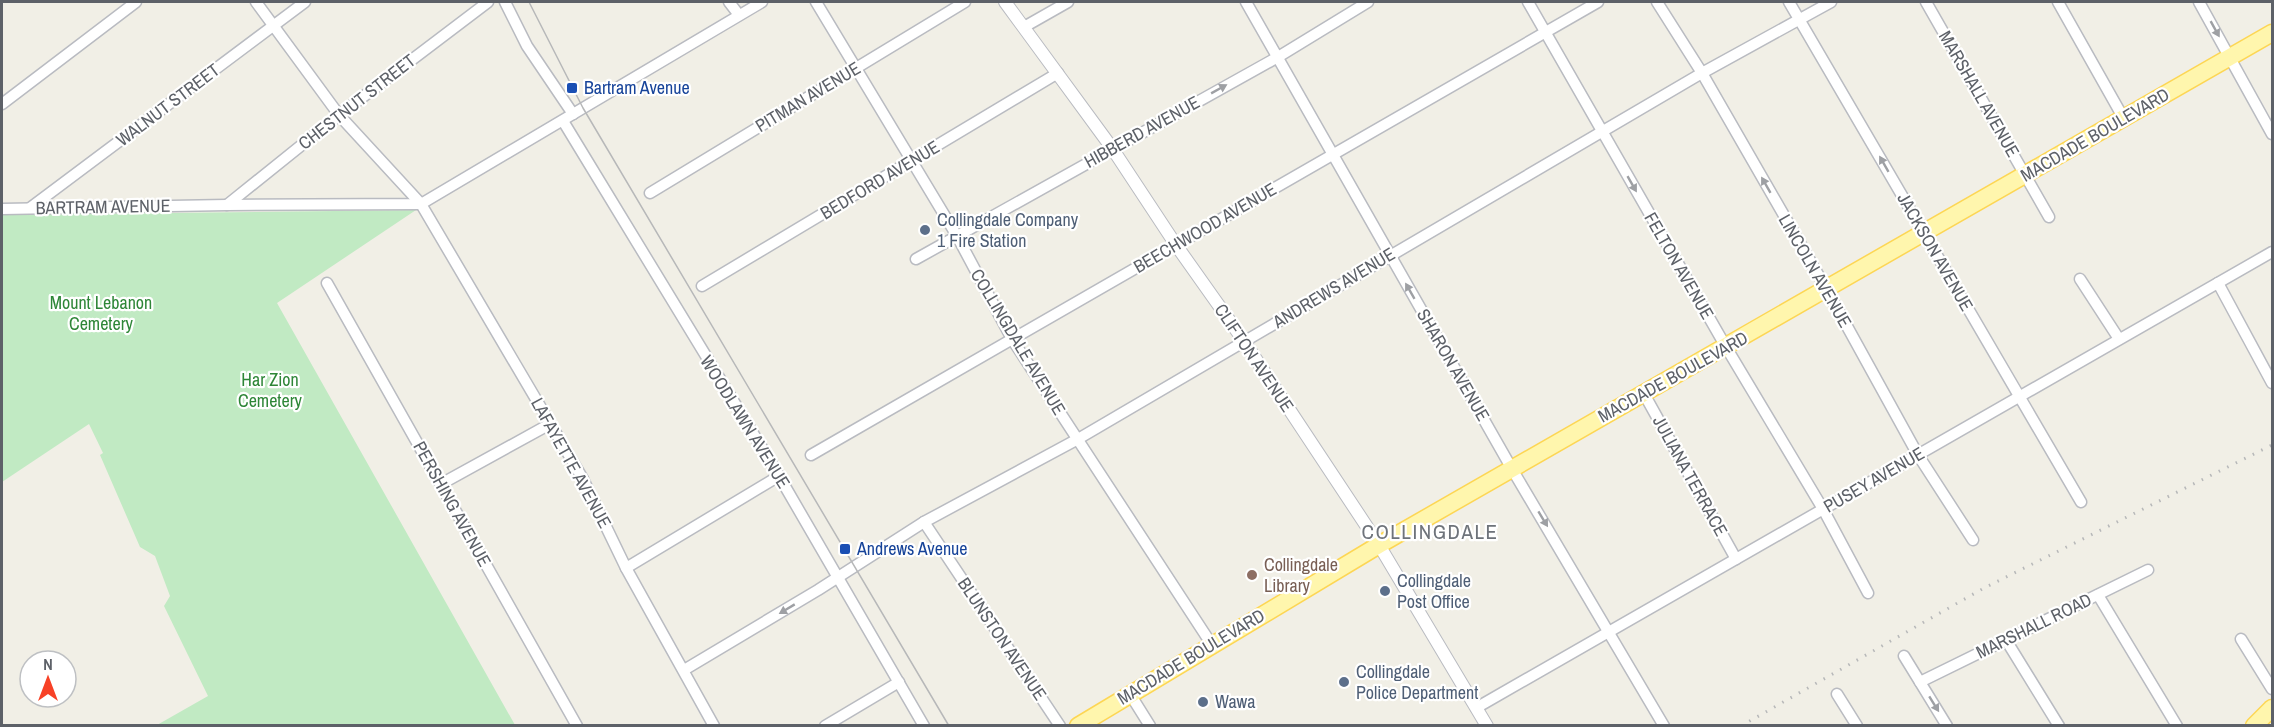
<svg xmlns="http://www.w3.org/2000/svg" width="2274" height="727" font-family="'Archivo Narrow',sans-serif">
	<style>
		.green { fill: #c1eac3 }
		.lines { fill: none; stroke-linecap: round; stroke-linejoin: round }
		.minor-casing { stroke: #b9bbc1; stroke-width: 13 }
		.tertiary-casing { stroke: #b9bbc1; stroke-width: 14 }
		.primary-casing { stroke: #fdd654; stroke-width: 19 }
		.minor { stroke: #fff; stroke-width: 10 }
		.tertiary { stroke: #fff; stroke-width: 12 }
		.primary { stroke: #fff6ad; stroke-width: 16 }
		.tram { stroke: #b7b8b9; stroke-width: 1.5 }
		.rail { stroke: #b7b8b9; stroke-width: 3; stroke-dasharray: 1.5 8; stroke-linecap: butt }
		.oneway { fill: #9ea0a4 }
		.transit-dot { fill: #1a4fb4; stroke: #fff; stroke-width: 2 }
		.service-dot { fill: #5c6f8a; stroke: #fff; stroke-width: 2 }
		.education-dot { fill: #8d6e63; stroke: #fff; stroke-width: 2 }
		.labels { text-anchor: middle; stroke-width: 4.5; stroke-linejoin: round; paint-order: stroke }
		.transit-label { font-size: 18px; fill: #164399; stroke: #fff; text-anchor: start }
		.street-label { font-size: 18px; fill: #5d6168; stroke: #fff }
		.service-label { font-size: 18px; fill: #4e5e75; stroke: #fff; text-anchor: start }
		.park-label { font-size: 18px; fill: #2e8637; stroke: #fff }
		.education-label { font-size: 18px; fill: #785e54; stroke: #fff; text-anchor: start }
		.quarter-label { font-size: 21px; letter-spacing: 1.5px; fill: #6e737a; stroke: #fff }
	</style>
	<rect width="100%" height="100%" fill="#f1efe6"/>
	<polygon class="green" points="416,210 277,303 515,725 157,725 208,696 164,606 170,596 155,556 140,547 100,455 103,453 89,424 2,482 2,215"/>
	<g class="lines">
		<g class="minor-casing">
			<g id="minor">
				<polyline points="256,2 339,115 421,204 583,479 626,568 714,726"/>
				<polyline points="505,2 527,46 573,114"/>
				<polyline points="729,2 739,15"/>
				<polyline points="816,2 957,236 1012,339 1212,645"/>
				<polyline points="1246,2 1512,469 1664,726"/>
				<polyline points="1528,2 1726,347 1823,509 1868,593"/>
				<polyline points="1657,2 1702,73 1827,290 1918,455 1973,540"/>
				<polyline points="1789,2 2081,502"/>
				<polyline points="1926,2 2049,217"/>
				<polyline points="2058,2 2124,119"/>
				<polyline points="2199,2 2272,134"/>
				<polyline points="1024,27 1068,2"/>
				<polyline points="2,104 136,2"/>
				<polyline points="563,121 779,476 924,726"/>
				<polyline points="650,193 965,2"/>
				<polyline points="227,205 339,115 488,2"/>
				<polyline points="30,208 305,2"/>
				<polyline points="2,209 227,205 421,204 762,2"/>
				<polyline points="916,259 1278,57 1368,2"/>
				<polyline points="2080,279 2119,339"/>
				<polyline points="327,283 577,726"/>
				<polyline points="2218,283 2272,383"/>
				<polyline points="702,286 1058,73"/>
				<polyline points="1643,392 1736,559"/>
				<polyline points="811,455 1598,2"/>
				<polyline points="441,484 550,424"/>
				<polyline points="924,522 1060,726"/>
				<polyline points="626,568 779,476"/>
				<polyline points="2098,595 2177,726"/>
				<polyline points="2241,639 2272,689"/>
				<polyline points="2006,640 2059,726"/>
				<polyline points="1904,656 1947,726"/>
				<polyline points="684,670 818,590 924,522 1078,439 1702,73 1831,2"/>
				<polyline points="1920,682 2148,570"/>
				<polyline points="1130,694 1150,726"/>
				<polyline points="1837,694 1857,726"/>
				<polyline points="1476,708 2272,252"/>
				<polyline points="825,726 899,682"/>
			</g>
		</g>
		<g class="tertiary-casing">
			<polyline id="tertiary" points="1005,2 1112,148 1176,245 1244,341 1379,545 1487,726"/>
		</g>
		<g class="primary-casing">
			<g id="primary">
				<polyline points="1078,726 1379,545 2272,33"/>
				<polyline points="2254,726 2272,708"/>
			</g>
		</g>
		<use href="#minor" class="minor"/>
		<use href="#tertiary" class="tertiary"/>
		<use href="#primary" class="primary"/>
		<polyline class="tram" points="529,2 583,108 949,726"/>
		<polyline class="rail" points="1741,726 1984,588 2272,445"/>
	</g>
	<defs><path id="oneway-solid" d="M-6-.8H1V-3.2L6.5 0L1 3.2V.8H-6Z" transform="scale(1.5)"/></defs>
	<g class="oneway">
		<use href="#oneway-solid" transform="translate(2215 29) rotate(61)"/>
		<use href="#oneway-solid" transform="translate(1219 89) rotate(-29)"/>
		<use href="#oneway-solid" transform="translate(1884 164) rotate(-120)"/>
		<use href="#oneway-solid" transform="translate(1632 184) rotate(60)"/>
		<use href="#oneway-solid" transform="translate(1766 185) rotate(-120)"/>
		<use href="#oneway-solid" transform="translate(1410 291) rotate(-120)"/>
		<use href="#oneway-solid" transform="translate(1543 519) rotate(59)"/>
		<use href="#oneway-solid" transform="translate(787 609) rotate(149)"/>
		<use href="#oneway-solid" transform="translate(1934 704) rotate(58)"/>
	</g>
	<g class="transit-dot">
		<rect x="566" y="82" width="12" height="12" rx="3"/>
		<rect x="839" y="543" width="12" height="12" rx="3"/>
	</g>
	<g class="service-dot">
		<circle cx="925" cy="230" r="6"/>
		<circle cx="1385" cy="591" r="6"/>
		<circle cx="1344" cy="682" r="6"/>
		<circle cx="1203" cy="702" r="6"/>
	</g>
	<circle class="education-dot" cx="1252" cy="575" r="6"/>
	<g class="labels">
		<g class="transit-label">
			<text x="584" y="94">Bartram Avenue</text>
			<text x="857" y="555">Andrews Avenue</text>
		</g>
		<g class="street-label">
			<text transform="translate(1979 94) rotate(60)" y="6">MARSHALL AVENUE</text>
			<text transform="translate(808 97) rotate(-31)" y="6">PITMAN AVENUE</text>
			<text transform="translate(357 102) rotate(-38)" y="6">CHESTNUT STREET</text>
			<text transform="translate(168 105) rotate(-37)" y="6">WALNUT STREET</text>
			<text transform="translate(1142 132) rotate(-29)" y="6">HIBBERD AVENUE</text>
			<text transform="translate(2095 135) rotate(-30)" y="6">MACDADE BOULEVARD</text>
			<text transform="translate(880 180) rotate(-31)" y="6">BEDFORD AVENUE</text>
			<text transform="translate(103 207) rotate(-1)" y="6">BARTRAM AVENUE</text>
			<text transform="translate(1205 228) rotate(-30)" y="6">BEECHWOOD AVENUE</text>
			<text transform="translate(1935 252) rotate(60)" y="6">JACKSON AVENUE</text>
			<text transform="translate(1679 266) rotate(60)" y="6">FELTON AVENUE</text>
			<text transform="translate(1815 271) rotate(60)" y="6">LINCOLN AVENUE</text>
			<text transform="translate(1334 288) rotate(-31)" y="6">ANDREWS AVENUE</text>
			<text transform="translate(1018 342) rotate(59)" y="6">COLLINGDALE AVENUE</text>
			<text transform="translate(1254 358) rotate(56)" y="6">CLIFTON AVENUE</text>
			<text transform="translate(1453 365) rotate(60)" y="6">SHARON AVENUE</text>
			<text transform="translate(1673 377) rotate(-29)" y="6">MACDADE BOULEVARD</text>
			<text transform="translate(745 422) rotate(58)" y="6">WOODLAWN AVENUE</text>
			<text transform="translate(571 463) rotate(61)" y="6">LAFAYETTE AVENUE</text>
			<text transform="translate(1690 476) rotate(61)" y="6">JULIANA TERRACE</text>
			<text transform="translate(1874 480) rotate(-30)" y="6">PUSEY AVENUE</text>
			<text transform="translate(452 504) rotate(61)" y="6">PERSHING AVENUE</text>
			<text transform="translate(2034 626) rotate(-26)" y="6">MARSHALL ROAD</text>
			<text transform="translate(1002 639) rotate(56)" y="6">BLUNSTON AVENUE</text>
			<text transform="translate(1191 657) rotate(-31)" y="6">MACDADE BOULEVARD</text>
		</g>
		<g class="service-label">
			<text x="937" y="226">Collingdale Company<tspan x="937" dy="21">1 Fire Station</tspan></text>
			<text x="1397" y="587">Collingdale<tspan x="1397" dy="21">Post Office</tspan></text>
			<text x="1356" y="678">Collingdale<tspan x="1356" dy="21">Police Department</tspan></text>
			<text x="1215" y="708">Wawa</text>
		</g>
		<g class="park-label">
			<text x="101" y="309">Mount Lebanon<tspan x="101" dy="21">Cemetery</tspan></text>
			<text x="270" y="386">Har Zion<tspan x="270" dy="21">Cemetery</tspan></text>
		</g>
		<g class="education-label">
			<text x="1264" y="571">Collingdale<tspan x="1264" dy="21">Library</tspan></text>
		</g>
		<g class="quarter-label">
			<text x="1430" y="539">COLLINGDALE</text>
		</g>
	</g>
	<rect width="2274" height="727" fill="none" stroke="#5d6168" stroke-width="6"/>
	<g transform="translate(48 679)"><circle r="28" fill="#ffffff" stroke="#bec0c3" stroke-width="1.5"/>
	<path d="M0-4.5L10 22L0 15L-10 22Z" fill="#f74126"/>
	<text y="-9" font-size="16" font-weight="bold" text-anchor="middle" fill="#5d6168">N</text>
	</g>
</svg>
